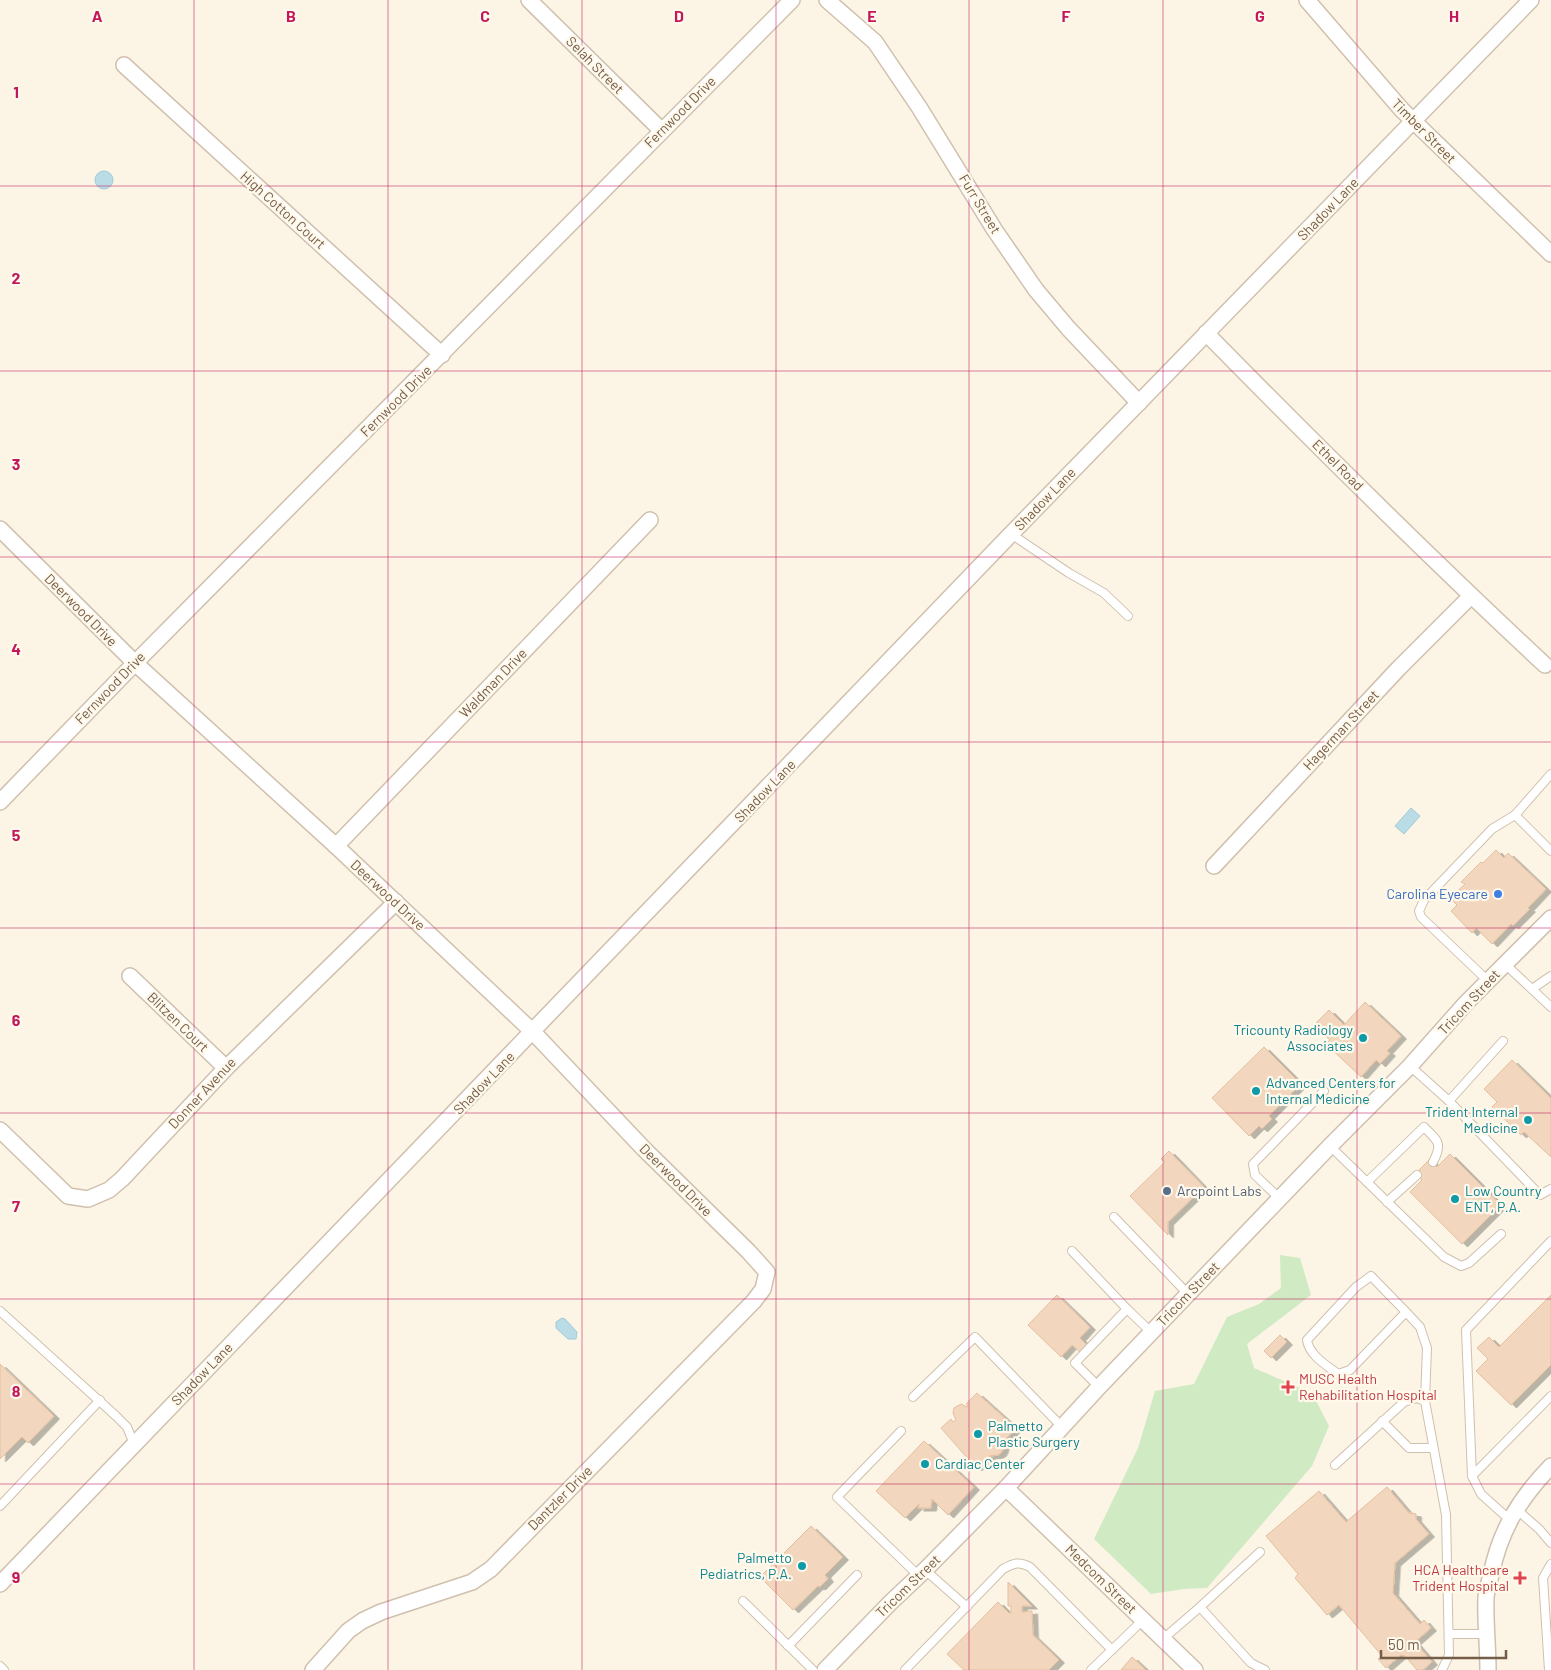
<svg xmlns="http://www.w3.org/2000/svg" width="1551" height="1670" font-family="Barlow,sans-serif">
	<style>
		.green { fill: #d0eac3 }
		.water { fill: #b9dce6; stroke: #a0cbd8 }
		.building { fill: #f2d6bd; stroke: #e5be9d; filter: url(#shadow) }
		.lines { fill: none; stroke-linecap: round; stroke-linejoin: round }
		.lane-casing { stroke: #d0c0ae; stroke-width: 10 }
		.street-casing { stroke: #d0c0ae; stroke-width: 18 }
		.lane { stroke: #fff; stroke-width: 8 }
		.street { stroke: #fff; stroke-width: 15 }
		.grid { fill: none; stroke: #c2185b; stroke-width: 1; stroke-opacity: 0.55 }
		.shop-dot { fill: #3f7fe0; stroke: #fff9ec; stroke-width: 2 }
		.culture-dot { fill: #0f9aa8; stroke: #fff9ec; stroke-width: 2 }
		.service-dot { fill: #5c6f8a; stroke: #fff9ec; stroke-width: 2 }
		.health-dot { fill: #e0444e; stroke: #fff9ec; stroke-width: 2 }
		.labels { text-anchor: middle; stroke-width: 4.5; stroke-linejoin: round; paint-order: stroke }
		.street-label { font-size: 14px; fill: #755d4a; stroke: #fff9ec }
		.shop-label { font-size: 14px; fill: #366cbe; stroke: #fff9ec; text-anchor: end }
		.culture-label { font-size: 14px; fill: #0d838f; stroke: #fff9ec; text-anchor: start }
		.service-label { font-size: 14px; fill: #4e5e75; stroke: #fff9ec; text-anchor: start }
		.health-label { font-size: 14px; fill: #be3a42; stroke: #fff9ec; text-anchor: start }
		.grid-label { font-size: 16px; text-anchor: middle; font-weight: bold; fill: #c2185b; stroke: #fff9ec; stroke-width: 4.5; stroke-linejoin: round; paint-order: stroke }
	</style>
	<defs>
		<filter id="shadow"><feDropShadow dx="5.5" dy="3" stdDeviation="0" flood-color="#0004"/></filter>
	</defs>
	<rect width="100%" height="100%" fill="#fcf5e5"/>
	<polygon class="green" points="1280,1255 1300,1258 1311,1295 1247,1344 1254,1368 1312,1393 1329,1426 1312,1466 1207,1588 1184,1589 1151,1594 1094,1539 1138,1448 1155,1391 1194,1384 1227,1317 1259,1304 1281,1288"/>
	<g class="water">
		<circle cx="104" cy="180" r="9"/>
		<polygon points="1411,808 1420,816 1404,834 1395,826"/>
		<polygon points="562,1318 565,1319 577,1332 576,1339 568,1339 556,1328 556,1322"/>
	</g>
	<g class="building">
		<polygon points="1496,850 1504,858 1508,853 1546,889 1528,908 1530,909 1513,926 1511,924 1492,944 1476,928 1472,933 1451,911 1457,905 1450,898 1465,884 1461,882 1481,862 1483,863"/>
		<polygon points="1365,1002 1401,1036 1387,1051 1390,1053 1380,1064 1376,1060 1361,1077 1326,1044 1330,1040 1314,1025 1329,1010 1344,1025"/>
		<polygon points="1264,1047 1301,1084 1269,1116 1272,1119 1262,1129 1259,1126 1249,1136 1212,1098"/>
		<polygon points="1512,1060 1551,1098 1551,1157 1524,1132 1521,1135 1492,1107 1497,1102 1484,1089"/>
		<polygon points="1169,1151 1204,1187 1168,1222 1168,1235 1130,1196 1165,1162 1161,1159"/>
		<polygon points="1450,1154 1501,1205 1462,1244 1410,1192 1422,1180 1416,1173 1430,1159 1437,1167"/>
		<polygon points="1057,1295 1090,1327 1080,1338 1088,1346 1081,1353 1072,1345 1061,1357 1028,1325"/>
		<polygon points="1551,1295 1551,1365 1511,1405 1476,1371 1488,1359 1477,1348 1489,1337 1499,1347"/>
		<polygon points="1280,1335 1287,1342 1271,1358 1264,1351"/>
		<polygon points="0,1364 54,1416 28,1443 22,1437 0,1459"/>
		<polygon points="977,1393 1016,1428 1004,1441 1003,1449 1001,1453 998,1455 990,1456 976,1468 941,1428 951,1419 953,1422 956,1420 953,1413 954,1408 961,1404 967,1407 968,1406 966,1404"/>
		<polygon points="924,1441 974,1487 948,1515 932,1499 931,1508 918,1508 919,1504 905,1518 876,1491"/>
		<polygon points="1387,1487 1409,1513 1416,1514 1416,1519 1429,1534 1395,1563 1393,1593 1420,1624 1424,1620 1431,1628 1415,1642 1432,1662 1423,1670 1417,1670 1405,1656 1401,1655 1386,1668 1378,1659 1382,1656 1339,1605 1327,1615 1295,1578 1298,1574 1266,1536 1319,1491 1346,1522"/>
		<polygon points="811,1526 843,1557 825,1575 828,1579 820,1587 818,1586 793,1610 760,1577"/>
		<polygon points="1008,1582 1032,1606 1022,1606 1022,1612 1032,1611 1033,1635 1059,1660 1049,1670 964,1670 947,1654 998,1602 1009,1613 1011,1613 1011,1606 1008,1606"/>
		<polygon points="1132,1657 1146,1670 1121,1670"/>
	</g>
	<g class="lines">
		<g class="lane-casing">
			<g id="lane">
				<polyline points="1011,534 1069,573 1104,593 1128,616"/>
				<polyline points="1515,815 1551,851"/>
				<polyline points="1505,964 1551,1007"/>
				<polyline points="1488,981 1421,917 1419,911 1424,900 1492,829 1515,815 1551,774"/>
				<polyline points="1532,989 1551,976"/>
				<polyline points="1410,1066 1449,1101 1540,1195 1551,1189"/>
				<polyline points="1449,1101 1503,1041"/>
				<polyline points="1330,1146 1444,1257 1461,1266 1469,1263 1501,1234"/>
				<path d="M 1367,1182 L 1424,1127 C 1438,1141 1443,1143 1433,1162"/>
				<polyline points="1279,1198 1255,1175 1253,1164 1324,1091"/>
				<polyline points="1387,1202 1417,1175"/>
				<polyline points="1114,1217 1188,1294"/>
				<polyline points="1072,1251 1127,1309"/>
				<polyline points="0,1311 116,1416 127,1427 134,1444"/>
				<path d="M 1406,1312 L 1371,1276 L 1356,1287 L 1307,1340 C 1309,1355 1326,1365 1338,1374 L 1350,1370 L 1406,1312 L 1420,1327 L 1427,1348 L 1425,1401"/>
				<polyline points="1099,1387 1075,1363 1127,1309 1151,1332"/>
				<polyline points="913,1397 975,1337 1062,1427"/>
				<polyline points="1382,1421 1409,1448 1433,1448"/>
				<polyline points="901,1431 837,1497 919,1576"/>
				<polyline points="1335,1465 1404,1402 1417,1398 1425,1401 1446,1515 1449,1655 1442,1670"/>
				<polyline points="1472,1476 1551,1396"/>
				<polyline points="0,1506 100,1400"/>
				<polyline points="1516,1509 1539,1529 1551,1543"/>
				<polyline points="1510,1520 1481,1494 1472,1476 1466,1330 1551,1241"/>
				<polyline points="925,1570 967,1607"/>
				<polyline points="743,1601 813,1670"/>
				<polyline points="1200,1607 1260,1552"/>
				<polyline points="1449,1634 1487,1634"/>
				<polyline points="1163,1639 1200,1607 1251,1663 1265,1670"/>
				<polyline points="788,1646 857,1575"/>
				<polyline points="0,1666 4,1670"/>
				<path d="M 905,1670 L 1003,1569 C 1014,1563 1019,1561 1030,1567 L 1112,1650"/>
				<polyline points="1091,1670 1143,1620"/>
				<polyline points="1549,1670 1543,1578 1551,1564"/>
			</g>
		</g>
		<g class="street-casing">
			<g id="street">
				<polyline points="529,0 662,131"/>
				<polyline points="827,0 875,42 919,107 994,229 1036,290 1068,328 1139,403"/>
				<polyline points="1307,0 1402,110 1551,254"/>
				<polyline points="124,65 442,355"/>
				<path d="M 1206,333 C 1317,446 1429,557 1545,665"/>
				<polyline points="0,529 135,663 336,846 533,1032 644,1149 748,1251 767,1272 763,1289 754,1301 491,1569 472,1582 381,1612 362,1621 348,1631 313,1670"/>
				<polyline points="0,802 135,663 792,0"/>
				<polyline points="336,846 650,520"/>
				<polyline points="1214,866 1398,669 1471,596"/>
				<polyline points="130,976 226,1068"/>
				<polyline points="0,1130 68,1196 88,1199 109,1190 122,1179 226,1068 396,902"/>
				<polyline points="1006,1488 1195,1670"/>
				<polyline points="0,1584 1011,534 1531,0"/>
				<polyline points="825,1670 890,1603 925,1570 1006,1488 1099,1387 1330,1146 1410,1066 1466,1003 1551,918"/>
				<path d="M 1488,1670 C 1488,1646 1485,1621 1486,1597 C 1487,1590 1489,1582 1491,1575 C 1500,1530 1520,1498 1551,1466"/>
			</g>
		</g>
		<use href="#lane" class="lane"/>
		<use href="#street" class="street"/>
	</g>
	<path class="grid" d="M 194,0 L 194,1670M 388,0 L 388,1670M 582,0 L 582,1670M 776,0 L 776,1670M 969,0 L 969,1670M 1163,0 L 1163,1670M 1357,0 L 1357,1670M 0,186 L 1551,186M 0,371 L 1551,371M 0,557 L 1551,557M 0,742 L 1551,742M 0,928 L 1551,928M 0,1113 L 1551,1113M 0,1299 L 1551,1299M 0,1484 L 1551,1484"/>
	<circle class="shop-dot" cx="1498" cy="894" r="5"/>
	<g class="culture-dot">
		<circle cx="1363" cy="1038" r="5"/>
		<circle cx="1256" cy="1091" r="5"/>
		<circle cx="1528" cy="1120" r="5"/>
		<circle cx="1455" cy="1199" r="5"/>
		<circle cx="978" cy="1434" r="5"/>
		<circle cx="925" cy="1464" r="5"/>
		<circle cx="802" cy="1566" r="5"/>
	</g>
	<circle class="service-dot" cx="1167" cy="1191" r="5"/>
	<g class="health-dot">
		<path d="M1285.5 1379.5h5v5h5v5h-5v5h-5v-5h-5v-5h5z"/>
		<path d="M1517.5 1570.5h5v5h5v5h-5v5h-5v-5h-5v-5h5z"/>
	</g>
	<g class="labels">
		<g class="street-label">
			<text transform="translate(595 65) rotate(45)" y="5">Selah Street</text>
			<text transform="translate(680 112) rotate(-45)" y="5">Fernwood Drive</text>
			<text transform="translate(1424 131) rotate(45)" y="5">Timber Street</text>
			<text transform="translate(980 204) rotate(59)" y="5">Furr Street</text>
			<text transform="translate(1328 209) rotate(-46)" y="5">Shadow Lane</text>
			<text transform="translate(283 210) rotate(42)" y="5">High Cotton Court</text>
			<text transform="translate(396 401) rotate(-45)" y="5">Fernwood Drive</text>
			<text transform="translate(1338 465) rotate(45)" y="5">Ethel Road</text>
			<text transform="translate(1045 499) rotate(-46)" y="5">Shadow Lane</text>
			<text transform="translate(81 610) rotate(45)" y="5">Deerwood Drive</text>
			<text transform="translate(493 683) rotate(-46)" y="5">Waldman Drive</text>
			<text transform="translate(110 688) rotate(-46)" y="5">Fernwood Drive</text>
			<text transform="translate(1341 730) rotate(-47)" y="5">Hagerman Street</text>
			<text transform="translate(765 791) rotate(-46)" y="5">Shadow Lane</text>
			<text transform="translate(388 895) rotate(43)" y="5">Deerwood Drive</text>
			<text transform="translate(1469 1002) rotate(-47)" y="5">Tricom Street</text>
			<text transform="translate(178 1022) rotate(44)" y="5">Blitzen Court</text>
			<text transform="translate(484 1083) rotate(-46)" y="5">Shadow Lane</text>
			<text transform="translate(202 1093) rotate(-47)" y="5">Donner Avenue</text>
			<text transform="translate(676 1180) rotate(45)" y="5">Deerwood Drive</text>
			<text transform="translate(1188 1294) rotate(-46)" y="5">Tricom Street</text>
			<text transform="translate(202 1374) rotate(-46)" y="5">Shadow Lane</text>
			<text transform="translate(560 1498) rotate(-45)" y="5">Dantzler Drive</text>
			<text transform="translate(1101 1579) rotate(44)" y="5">Medcom Street</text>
			<text transform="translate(908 1586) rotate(-44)" y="5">Tricom Street</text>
		</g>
		<g class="shop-label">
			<text x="1488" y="899">Carolina Eyecare</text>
		</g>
		<g class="culture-label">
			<text x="1353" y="1035" text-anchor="end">Tricounty Radiology<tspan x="1353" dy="16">Associates</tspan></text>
			<text x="1266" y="1088">Advanced Centers for<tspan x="1266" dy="16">Internal Medicine</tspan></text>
			<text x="1518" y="1117" text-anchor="end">Trident Internal<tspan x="1518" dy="16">Medicine</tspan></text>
			<text x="1465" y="1196">Low Country<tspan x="1465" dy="16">ENT, P.A.</tspan></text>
			<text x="988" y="1431">Palmetto<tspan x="988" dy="16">Plastic Surgery</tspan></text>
			<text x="935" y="1469">Cardiac Center</text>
			<text x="792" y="1563" text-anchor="end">Palmetto<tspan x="792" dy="16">Pediatrics, P.A.</tspan></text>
		</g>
		<g class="service-label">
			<text x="1177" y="1196">Arcpoint Labs</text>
		</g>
		<g class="health-label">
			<text x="1299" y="1384">MUSC Health<tspan x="1299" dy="16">Rehabilitation Hospital</tspan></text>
			<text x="1509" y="1575" text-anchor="end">HCA Healthcare<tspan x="1509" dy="16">Trident Hospital</tspan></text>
		</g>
	</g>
	<g class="grid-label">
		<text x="97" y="22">A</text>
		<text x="291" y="22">B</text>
		<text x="485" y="22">C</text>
		<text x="679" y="22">D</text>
		<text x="872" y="22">E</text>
		<text x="1066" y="22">F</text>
		<text x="1260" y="22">G</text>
		<text x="1454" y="22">H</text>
		<text x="16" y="98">1</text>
		<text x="16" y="284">2</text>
		<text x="16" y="470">3</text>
		<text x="16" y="655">4</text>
		<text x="16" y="841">5</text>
		<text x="16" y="1026">6</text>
		<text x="16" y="1212">7</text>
		<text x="16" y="1397">8</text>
		<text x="16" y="1583">9</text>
	</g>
	<path d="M1381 1650v8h125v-8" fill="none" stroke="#755d4a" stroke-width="2.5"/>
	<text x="1388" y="1650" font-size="15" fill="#755d4a" stroke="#fff9ec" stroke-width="4" paint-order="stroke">50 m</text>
</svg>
